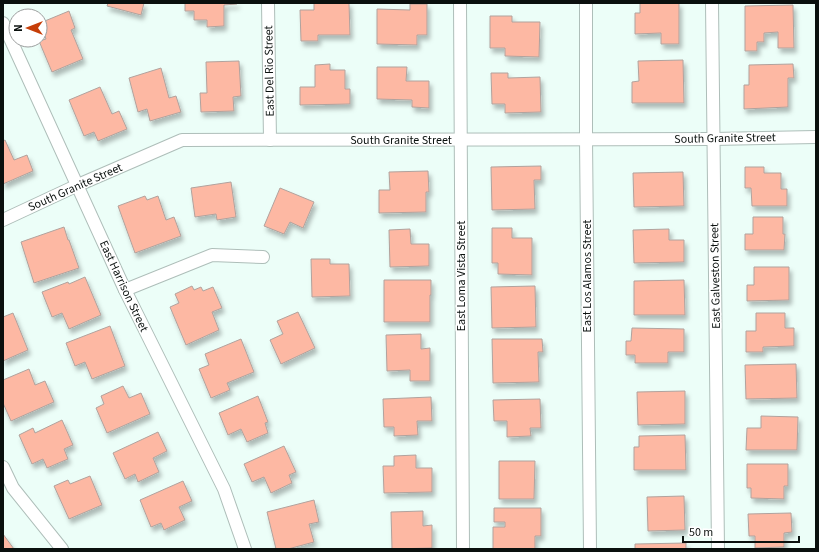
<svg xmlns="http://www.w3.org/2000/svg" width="819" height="552" font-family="'Source Sans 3',sans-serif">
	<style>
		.building { fill: #fdb8a3; stroke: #b1a29d; filter: url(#shadow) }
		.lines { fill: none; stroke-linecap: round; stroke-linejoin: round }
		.minor-casing { stroke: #aebeb9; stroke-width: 14 }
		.minor { stroke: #fff; stroke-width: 12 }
		.labels { text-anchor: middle; stroke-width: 3; stroke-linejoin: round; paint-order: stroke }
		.street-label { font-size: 12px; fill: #0a100e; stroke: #fff }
	</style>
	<defs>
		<filter id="shadow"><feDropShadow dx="2.5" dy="4.5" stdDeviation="2" flood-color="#0004"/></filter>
	</defs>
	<rect width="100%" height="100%" fill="#ecfef8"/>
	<g class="building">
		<polygon points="108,3 144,3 141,15 107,6"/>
		<polygon points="185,3 237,3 237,4 224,5 224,26 207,27 207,20 194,20 194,11 185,11"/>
		<polygon points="314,3 349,3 350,35 318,35 318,41 301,41 300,10 314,10"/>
		<polygon points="640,3 679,3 679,44 661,44 661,33 635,34 635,13 640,13"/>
		<polygon points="410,4 427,4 427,35 417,35 417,45 377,44 377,9 410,10"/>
		<polygon points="793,5 794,48 778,48 778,32 764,33 764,42 757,42 757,51 745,51 745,6"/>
		<polygon points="69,11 75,28 71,30 83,59 52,72 39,41 46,39 40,23"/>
		<polygon points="490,16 512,16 512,22 540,22 539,57 505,56 505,48 490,48"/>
		<polygon points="683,60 684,103 632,103 632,82 639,81 638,61"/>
		<polygon points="239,61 241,96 233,97 234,111 201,112 200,93 207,93 206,62"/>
		<polygon points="330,64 330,70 345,70 345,89 350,89 350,104 300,105 300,87 315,87 315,65"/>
		<polygon points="793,64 794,78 788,78 788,107 744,109 744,85 749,85 749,65"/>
		<polygon points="377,67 407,67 406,81 429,81 429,108 412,107 412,100 377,99"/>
		<polygon points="161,68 169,98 176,96 181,112 150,121 147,109 138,112 129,78"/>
		<polygon points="491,73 508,73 508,78 540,77 541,112 505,113 505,104 492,104"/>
		<polygon points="100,87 112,114 119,111 127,129 98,141 94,132 84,136 69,100"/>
		<polygon points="5,140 14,160 27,155 33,171 3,184 3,141"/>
		<polygon points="541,166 541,180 534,180 535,209 492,210 491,167"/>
		<polygon points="745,167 764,167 764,173 781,173 781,189 787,189 787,206 752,206 751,188 745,188"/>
		<polygon points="428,171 429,192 426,192 426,212 379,213 379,190 390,190 389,172"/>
		<polygon points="683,172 684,206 634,207 633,173"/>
		<polygon points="231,182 236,217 217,220 216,214 195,217 191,188"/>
		<polygon points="280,188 314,202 303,228 290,222 284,234 264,226"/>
		<polygon points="145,196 147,200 158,196 166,220 174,217 181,236 135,253 118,206"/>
		<polygon points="753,217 783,217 783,234 785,234 784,250 745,250 745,234 753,234"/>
		<polygon points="64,227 68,240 69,240 79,268 34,283 21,242"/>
		<polygon points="492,228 512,228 512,238 532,238 532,275 498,274 498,263 492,263"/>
		<polygon points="410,229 411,244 429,244 429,266 390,267 389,230"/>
		<polygon points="669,229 669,240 684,240 684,262 634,263 633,230"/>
		<polygon points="311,259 330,259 330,264 349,264 350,296 312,297"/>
		<polygon points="754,267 789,267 789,300 747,301 747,285 754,285"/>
		<polygon points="85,277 101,315 69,329 62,313 52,317 42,292 68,282 69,284"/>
		<polygon points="384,280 431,280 431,295 430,295 430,322 384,322"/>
		<polygon points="684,280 685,315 634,315 634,281"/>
		<polygon points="192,286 194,290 201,287 203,291 213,287 222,308 212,312 219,330 186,345 170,307 179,303 175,294"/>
		<polygon points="535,286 536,327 492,328 491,287"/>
		<polygon points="298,312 315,348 281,364 270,340 283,334 277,321"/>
		<polygon points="13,313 28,350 3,361 3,317"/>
		<polygon points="756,313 785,313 785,328 794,328 794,346 763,347 763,352 746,352 746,331 756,331"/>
		<polygon points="110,326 125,366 92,379 85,362 75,366 66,343"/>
		<polygon points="632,328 684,329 684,352 668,352 668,363 635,363 635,355 626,355 626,341 631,341"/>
		<polygon points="421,334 421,349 430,348 430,381 410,381 410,370 387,371 386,335"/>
		<polygon points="241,339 254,372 227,383 230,390 211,398 199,369 209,365 205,354"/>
		<polygon points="492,339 542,339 543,352 538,352 539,382 493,383"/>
		<polygon points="796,364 797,398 746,399 745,365"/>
		<polygon points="29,369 35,385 45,381 54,402 11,421 3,403 3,380"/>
		<polygon points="123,386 129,398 141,393 150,414 107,433 96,408 104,404 101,396"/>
		<polygon points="685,391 685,424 638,425 637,392"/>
		<polygon points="258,396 268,422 265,423 268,433 247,442 241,429 228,435 219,413"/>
		<polygon points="431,397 432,421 417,421 418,435 394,436 394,427 384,427 383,399"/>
		<polygon points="540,399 541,428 530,428 531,436 507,437 507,421 494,421 493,400"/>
		<polygon points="761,416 798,417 797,450 746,450 747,428 761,428"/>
		<polygon points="62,420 73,445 64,449 68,459 47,468 43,459 32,464 19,435 33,428 35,433"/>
		<polygon points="158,432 167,451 153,458 159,472 138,482 135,474 125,479 113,453"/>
		<polygon points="685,435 686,470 634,470 634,447 639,447 639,436"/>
		<polygon points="284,446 296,472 289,475 292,483 271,493 264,477 252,482 244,464"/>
		<polygon points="416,455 416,468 432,468 432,492 384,493 383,466 394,466 394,456"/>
		<polygon points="499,461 535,461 534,499 499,499"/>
		<polygon points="747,464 788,464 788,486 784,486 784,499 751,498 751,488 747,488"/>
		<polygon points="90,476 102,505 69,519 54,486 68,480 70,484"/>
		<polygon points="183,481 192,501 179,507 185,520 164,530 161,523 151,527 140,500"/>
		<polygon points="684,496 685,530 648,531 647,497"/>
		<polygon points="314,500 319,522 309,524 314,542 288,549 276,549 267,512"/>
		<polygon points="494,508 541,508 541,536 535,536 535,549 493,549 493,527 505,527 505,522 494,522"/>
		<polygon points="423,511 423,526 432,525 432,548 392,549 391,512"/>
		<polygon points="791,513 792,532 784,533 784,547 755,548 755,536 749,536 748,514"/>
		<polygon points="3,534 14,549 3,549"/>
		<polygon points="686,543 686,549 635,549 635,544"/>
	</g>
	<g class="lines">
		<g class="minor-casing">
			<g id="minor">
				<polyline points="268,3 270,140"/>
				<polyline points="460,3 463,549"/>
				<polyline points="586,3 586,139 590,549"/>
				<polyline points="712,3 718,549"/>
				<polyline points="3,23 125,290 224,489 245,549"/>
				<polyline points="3,220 78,185 182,140 713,139 816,137"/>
				<polyline points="125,290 212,255 263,257"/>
				<polyline points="3,467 13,488 62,549"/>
			</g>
		</g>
		<use href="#minor" class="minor"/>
	</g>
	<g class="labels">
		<g class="street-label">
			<text transform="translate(269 71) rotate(-91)" y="4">East Del Rio Street</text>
			<text transform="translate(725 138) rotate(-1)" y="4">South Granite Street</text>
			<text x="401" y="144">South Granite Street</text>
			<text transform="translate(75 187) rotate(-24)" y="4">South Granite Street</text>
			<text transform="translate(461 276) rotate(-90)" y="4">East Loma Vista Street</text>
			<text transform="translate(587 276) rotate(-90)" y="4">East Los Alamos Street</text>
			<text transform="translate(715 276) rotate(-91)" y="4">East Galveston Street</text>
			<text transform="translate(124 286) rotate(65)" y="4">East Harrison Street</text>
		</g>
	</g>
	<rect width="819" height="552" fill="none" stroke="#0a100e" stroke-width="8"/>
	<g transform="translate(28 28) rotate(270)"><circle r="19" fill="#ffffff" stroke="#9d9f9f"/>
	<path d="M0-3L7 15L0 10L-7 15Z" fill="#c63e08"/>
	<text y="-6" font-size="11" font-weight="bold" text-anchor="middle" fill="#0a100e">N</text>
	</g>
	<path d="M683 536v6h116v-6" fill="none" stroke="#0a100e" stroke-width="2"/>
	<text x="689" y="536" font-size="12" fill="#0a100e" stroke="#ffffff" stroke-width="3" paint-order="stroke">50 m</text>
</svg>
